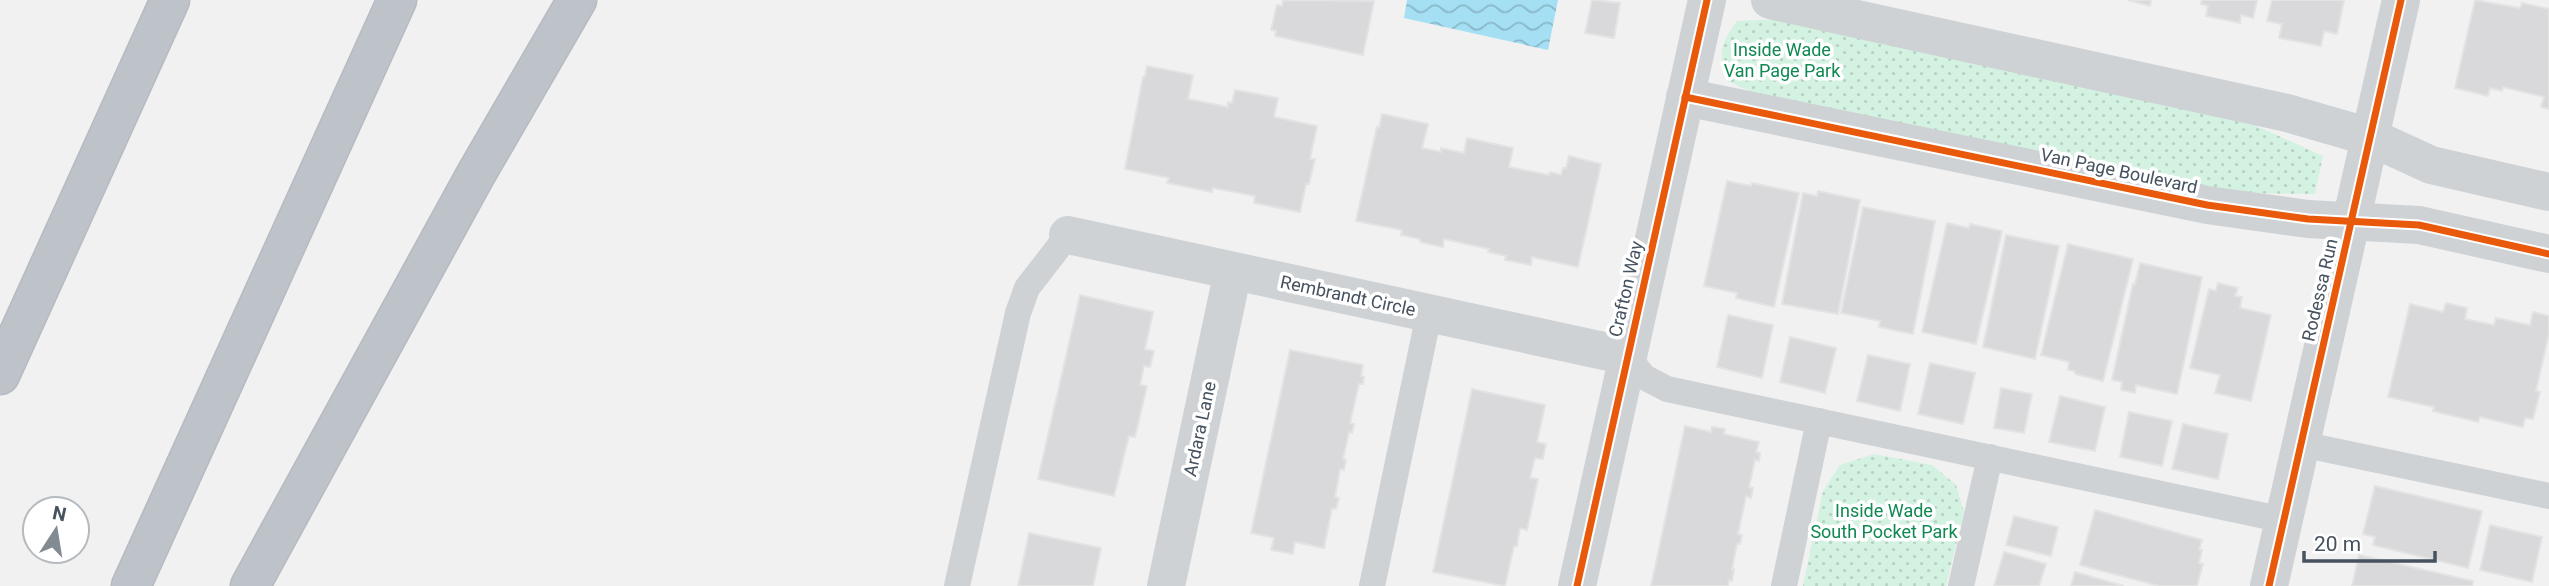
<svg xmlns="http://www.w3.org/2000/svg" width="2549" height="586" font-family="Roboto,sans-serif">
	<style>
		.park { fill: url(#park-dots) }
		.water { fill: url(#water-waves) }
		.building { fill: #d9d9db; stroke: #e3e3e4; stroke-width: 2 }
		.lines { fill: none; stroke-linecap: round; stroke-linejoin: round }
		.highway-casing { stroke: #b6bac1; stroke-width: 41 }
		.lane { stroke: #ced2d5; stroke-width: 26 }
		.street { stroke: #ced2d5; stroke-width: 38 }
		.highway { stroke: #bec3c9; stroke-width: 38 }
		.cycleway-casing { stroke: #fff; stroke-width: 11 }
		.cycleway { stroke: #e8590c; stroke-width: 7 }
		.labels { text-anchor: middle; stroke-width: 7; stroke-linejoin: round; paint-order: stroke }
		.park-label { font-size: 18px; fill: #0f8852; stroke: #fff }
		.street-label { font-size: 18px; fill: #46525f; stroke: #fff }
	</style>
	<defs>
		<pattern id="park-dots" width="8" height="8" patternUnits="userSpaceOnUse" patternTransform="scale(1.75)"><rect width="8" height="8" fill="#d4f2e1"/><path d="M2 2h.1M6 6h.1" fill="none" stroke="#b7d1c3" stroke-width="1.8" stroke-linecap="round"/></pattern>
		<pattern id="water-waves" width="16" height="10" patternUnits="userSpaceOnUse" patternTransform="scale(1.75)"><rect width="16" height="10" fill="#a5dff3"/><path d="M0 5q4-4 8 0t8 0" fill="none" stroke="#88b7c8"/></pattern>
	</defs>
	<rect width="100%" height="100%" fill="#f2f1f1"/>
	<g class="park">
		<path d="M 1777,19 L 2243,120 L 2323,156 L 2315,194 L 2229,193 L 1760,96 L 1728,81 C 1717,54 1720,44 1737,21 Z"/>
		<polygon points="1874,454 1932,465 1956,485 1964,512 1946,586 1803,586 1823,491 1840,465"/>
	</g>
	<polygon class="water" points="1407,0 1558,0 1548,50 1404,18"/>
	<g class="building">
		<polygon points="1283,0 1374,1 1363,55 1275,36 1276,31 1271,30 1277,5 1282,6"/>
		<polygon points="1592,0 1620,3 1614,38 1585,33"/>
		<polygon points="2128,0 2151,0 2150,6"/>
		<polygon points="2202,0 2257,0 2253,18 2241,15 2240,23 2206,16 2208,6 2201,4"/>
		<polygon points="2272,0 2344,0 2337,34 2324,31 2321,46 2279,38 2282,24 2267,21"/>
		<polygon points="2475,0 2520,8 2522,3 2549,9 2549,109 2541,107 2544,97 2503,87 2502,91 2490,88 2488,96 2455,88"/>
		<polygon points="1147,66 1193,75 1188,99 1228,107 1228,102 1232,103 1235,90 1278,98 1274,117 1317,126 1310,159 1315,159 1309,184 1306,184 1300,212 1254,203 1255,196 1213,188 1212,192 1167,183 1169,178 1125,169 1143,77 1145,77"/>
		<polygon points="1382,114 1428,124 1422,148 1441,152 1441,148 1464,153 1467,138 1513,148 1509,167 1549,175 1550,172 1561,175 1563,168 1566,168 1569,156 1601,164 1578,267 1532,257 1531,265 1505,260 1506,256 1488,252 1489,249 1444,239 1443,247 1420,242 1420,239 1401,235 1402,230 1356,221 1377,127 1379,128"/>
		<polygon points="1727,181 1751,186 1752,183 1799,193 1774,307 1736,298 1737,293 1704,286"/>
		<polygon points="1818,191 1860,200 1838,314 1782,304 1803,193 1817,196"/>
		<polygon points="1863,207 1935,221 1913,334 1879,327 1880,321 1841,313"/>
		<polygon points="1947,223 1969,228 1970,224 2002,231 1976,344 1922,332"/>
		<polygon points="2006,235 2059,246 2035,359 1983,347"/>
		<polygon points="2068,244 2133,259 2103,381 2075,374 2075,371 2068,370 2069,362 2041,355"/>
		<polygon points="2140,263 2202,277 2177,394 2136,385 2135,393 2121,390 2122,382 2112,380 2133,284 2135,284"/>
		<polygon points="2218,283 2238,288 2235,296 2242,297 2240,308 2271,315 2251,401 2215,393 2220,375 2190,368 2209,289 2216,291"/>
		<polygon points="1080,295 1153,312 1145,349 1154,351 1150,367 1144,366 1140,385 1147,386 1135,437 1129,436 1114,496 1038,479"/>
		<polygon points="2446,303 2467,308 2465,319 2494,325 2496,318 2530,325 2533,312 2549,316 2549,333 2536,391 2540,392 2533,419 2525,418 2523,427 2480,417 2478,422 2433,411 2434,407 2388,397 2410,304 2443,312"/>
		<polygon points="1728,315 1773,325 1762,378 1717,367"/>
		<polygon points="1790,337 1836,348 1825,393 1780,382"/>
		<polygon points="1290,350 1363,365 1361,376 1364,377 1363,384 1359,384 1350,423 1354,424 1352,433 1349,432 1343,459 1346,460 1344,470 1340,469 1335,497 1339,498 1336,509 1332,508 1324,548 1295,542 1293,554 1271,550 1274,538 1251,533"/>
		<polygon points="1868,355 1910,364 1900,411 1857,401"/>
		<polygon points="1930,363 1975,373 1963,424 1918,414"/>
		<polygon points="2001,388 2032,394 2024,433 1994,428"/>
		<polygon points="1472,389 1545,405 1537,442 1546,444 1543,459 1535,458 1530,478 1538,479 1527,530 1520,528 1517,546 1514,546 1505,586 1433,572"/>
		<polygon points="2060,396 2105,407 2095,451 2049,442"/>
		<polygon points="2129,412 2172,421 2162,466 2120,457"/>
		<polygon points="2183,424 2228,434 2218,479 2172,469"/>
		<polygon points="1685,426 1711,432 1712,427 1725,429 1724,434 1759,442 1756,452 1760,453 1759,461 1755,460 1749,487 1753,488 1751,498 1746,496 1738,534 1742,535 1740,544 1737,544 1732,569 1734,569 1732,581 1729,580 1728,586 1651,586"/>
		<polygon points="2375,486 2482,511 2468,568 2373,545 2375,537 2363,534"/>
		<polygon points="2095,510 2202,540 2199,550 2202,550 2199,563 2203,564 2197,586 2159,586 2080,565"/>
		<polygon points="2014,516 2058,527 2051,556 2006,545"/>
		<polygon points="2490,525 2542,537 2532,582 2480,570"/>
		<polygon points="1029,533 1101,548 1093,586 1018,586"/>
		<polygon points="2004,552 2046,564 2039,586 1994,586"/>
		<polygon points="2359,555 2473,581 2472,586 2352,586"/>
		<polygon points="2075,572 2124,586 2071,586"/>
	</g>
	<g class="lines">
		<g class="highway-casing">
			<g id="highway">
				<polyline points="0,375 170,0"/>
				<polyline points="131,586 397,0"/>
				<polyline points="250,586 476,174 577,0"/>
			</g>
		</g>
		<g class="lane">
			<polyline points="1627,356 1644,377 1667,389 2284,520"/>
			<polyline points="2301,444 2549,496"/>
			<polyline points="957,586 1018,313 1027,288 1068,235"/>
			<polyline points="1372,586 1429,314"/>
			<polyline points="1784,586 1819,421"/>
			<polyline points="1961,586 1990,457"/>
		</g>
		<g class="street">
			<polyline points="1770,0 2287,113 2370,137 2431,165 2549,192"/>
			<polyline points="1685,97 2207,205 2308,219 2419,225 2549,254"/>
			<polyline points="1068,235 1627,356"/>
			<polyline points="1166,586 1233,271"/>
			<polyline points="1577,586 1707,0"/>
			<polyline points="2269,586 2401,0"/>
		</g>
		<use href="#highway" class="highway"/>
		<g class="cycleway-casing">
			<g id="cycleway">
				<polyline points="1685,97 2207,205 2308,219 2419,225 2549,254"/>
				<polyline points="1577,586 1707,0"/>
				<polyline points="2269,586 2401,0"/>
			</g>
		</g>
		<use href="#cycleway" class="cycleway"/>
	</g>
	<g class="labels">
		<g class="park-label">
			<text x="1782" y="56">Inside Wade<tspan x="1782" dy="21">Van Page Park</tspan></text>
			<text x="1884" y="517">Inside Wade<tspan x="1884" dy="21">South Pocket Park</tspan></text>
		</g>
		<g class="street-label">
			<text transform="translate(2119 171) rotate(12)" y="6">Van Page Boulevard</text>
			<text transform="translate(1626 289) rotate(-77)" y="6">Crafton Way</text>
			<text transform="translate(2320 290) rotate(-77)" y="6">Rodessa Run</text>
			<text transform="translate(1348 296) rotate(12)" y="6">Rembrandt Circle</text>
			<text transform="translate(1200 429) rotate(-78)" y="6">Ardara Lane</text>
		</g>
	</g>
	<g transform="translate(56 530) rotate(12)"><circle r="33" fill="#ffffff" stroke="#b5babf" stroke-width="2"/>
	<path d="M0-5L12 26L0 18L-12 26Z" fill="#828a92"/>
	<text y="-10" font-size="19" font-weight="bold" text-anchor="middle" fill="#46525f">N</text>
	</g>
	<path d="M2304 551v10h131v-10" fill="none" stroke="#46525f" stroke-width="3.5"/>
	<text x="2314" y="551" font-size="21" fill="#46525f" stroke="#ffffff" stroke-width="5" paint-order="stroke">20 m</text>
</svg>
